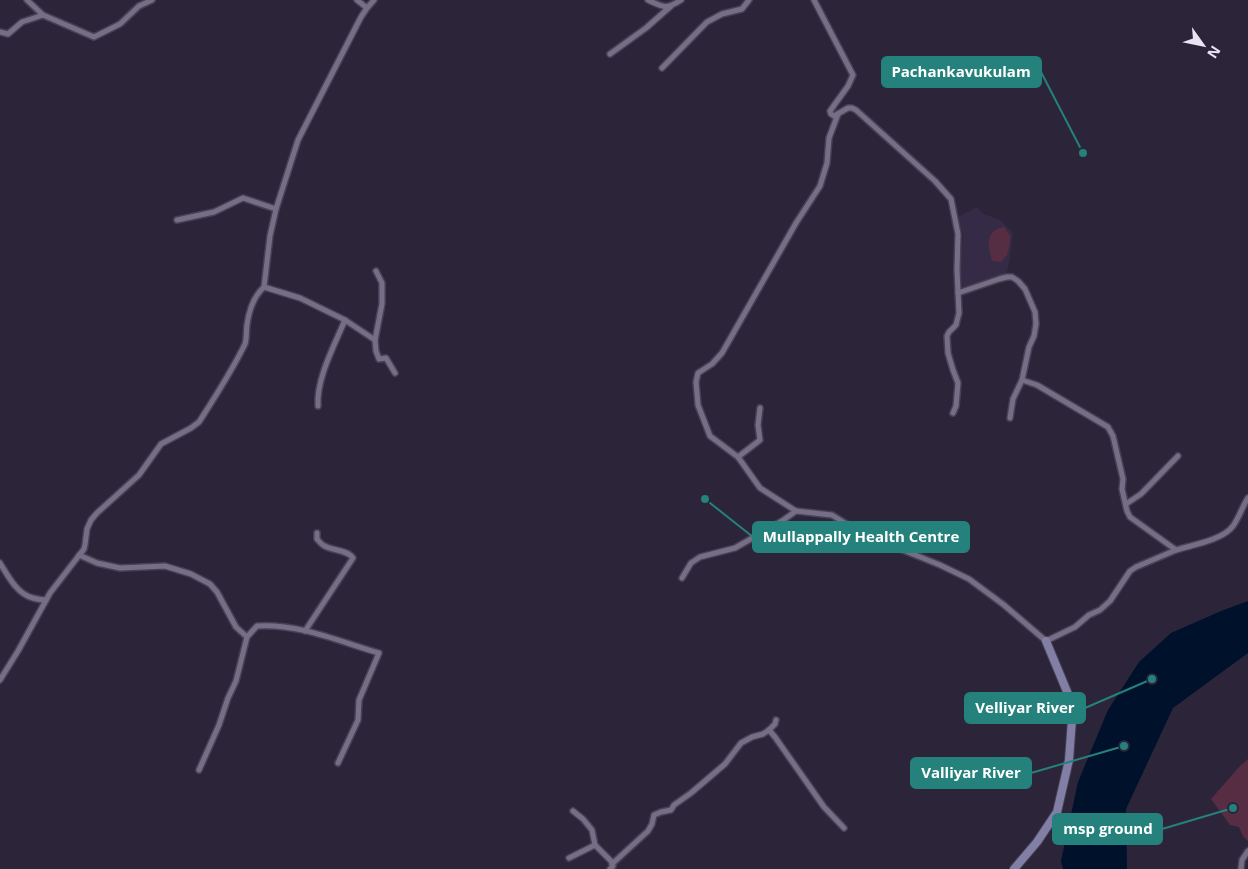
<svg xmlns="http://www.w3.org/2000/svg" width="1248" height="869" font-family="'Open Sans',sans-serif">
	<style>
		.built { fill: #352b46 }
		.green { fill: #572d44 }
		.water { fill: #00112c }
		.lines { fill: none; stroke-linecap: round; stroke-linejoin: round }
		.street-casing { stroke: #474152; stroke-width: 8 }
		.secondary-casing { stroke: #474152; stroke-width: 10 }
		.street { stroke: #766e86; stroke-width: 5 }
		.secondary { stroke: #827fa7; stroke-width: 8 }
		.leader { fill: none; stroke: #25817b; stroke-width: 2 }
		.callout-dot { fill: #25817b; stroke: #2c2439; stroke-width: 2 }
		.callout { fill: #25817b; stroke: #25817b; stroke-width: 2 }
		.callout-label { font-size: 15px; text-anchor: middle; font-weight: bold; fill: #fff }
	</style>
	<rect width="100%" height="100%" fill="#2c2439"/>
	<polygon class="built" points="977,207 982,213 1000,220 1013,233 1010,256 1007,273 989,281 963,289 960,270 963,234 958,217"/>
	<g class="green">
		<path d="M 1004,227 L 1010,235 L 1010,243 L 1007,255 L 1001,262 L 992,261 C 988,245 984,231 1004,227 Z"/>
		<polygon points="1248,759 1248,841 1243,836 1239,827 1230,825 1225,818 1211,799 1240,766"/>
	</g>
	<polygon class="water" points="1248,601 1248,653 1173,708 1126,809 1127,869 1063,869 1061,861 1078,782 1108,710 1139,662 1171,633 1221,611"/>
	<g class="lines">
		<g class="street-casing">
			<g id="street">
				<polyline points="27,0 43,15"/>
				<polyline points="357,0 367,8"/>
				<path d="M 648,0 C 663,7 666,10 681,0"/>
				<polyline points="814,0 853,75 848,86 830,111 831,114 834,116 848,108 852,108 856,110 935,181 951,199 958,234 957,270 959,313 956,325 949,332 947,336 948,353 953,370 958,383 956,406 953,413"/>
				<polyline points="0,32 8,34 22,22 43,15 94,37 120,24 139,6 152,0"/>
				<polyline points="610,54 646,28 671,6"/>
				<polyline points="662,68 707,22 722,14 742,9 749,0"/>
				<polyline points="838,114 829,138 827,163 820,186 796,223 722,353 712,364 698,373 696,382 698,405 710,436 738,457 760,488 796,511 832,515 861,533 940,565 969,579 1004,605 1046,641 1075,627 1089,615 1100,610 1110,601 1130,571 1136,567 1176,550"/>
				<polyline points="177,220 214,212 243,198 276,209"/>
				<polyline points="376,271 382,283 382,304 375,340 376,351 379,359 386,358 395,373"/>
				<polyline points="264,287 300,298 345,320 375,340"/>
				<polyline points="958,293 999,279 1007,277 1012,277 1018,281 1025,289 1035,312 1036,324 1034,336 1029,347 1022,380 1013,399 1010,418"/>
				<path d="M 1022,380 L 1037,385 L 1108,427 L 1113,436 L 1123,479 L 1122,489 L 1127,511 L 1130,517 L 1176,550 C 1192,545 1223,540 1233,526 C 1239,518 1242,507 1248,498"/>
				<path d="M 318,406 C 316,379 335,344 345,320"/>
				<polyline points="738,457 760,440 758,425 760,408"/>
				<polyline points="1126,504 1141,494 1178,456"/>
				<polyline points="79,555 97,563 120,568 165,566 191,574 210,584 217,592 236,627 247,637"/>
				<path d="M 0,563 C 8,576 17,594 33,598 C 37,599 42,600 46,600"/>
				<polyline points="682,578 691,563 700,557 735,548 782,521 796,511"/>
				<path d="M 305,631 L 353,558 C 347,549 331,551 323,545 C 320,543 319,541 317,539 L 317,533"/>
				<path d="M 0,680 L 18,651 L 50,593 L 84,549 L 85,545 L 87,529 L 91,520 L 97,513 L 139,475 L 161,444 L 191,428 L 199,422 C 215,397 232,371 245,344 C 247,338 246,331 247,325 C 249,310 253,297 264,287 L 270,236 L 276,209 L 298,140 L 361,17 L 367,8 L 374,0"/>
				<polyline points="769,730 775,737 824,807 844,828"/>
				<path d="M 199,770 L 219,725 L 228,698 L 236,681 L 247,637 L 257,626 C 298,623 341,642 379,653 L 359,700 L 358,720 L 338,763"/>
				<polyline points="573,811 583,819 592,830 595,845 611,861 613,866 610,869"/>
				<polyline points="569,858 595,845"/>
				<polyline points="612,864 648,831 652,824 654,815 661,812 671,810 674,805 691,793 725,764 741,743 752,737 763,734 769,730 775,724 776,720"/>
				<polyline points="1241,869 1242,860 1248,851"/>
			</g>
		</g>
		<g class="secondary-casing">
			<polyline id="secondary" points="1014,869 1037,842 1057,812 1069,760 1073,706 1046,641"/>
		</g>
		<use href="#street" class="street"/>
		<use href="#secondary" class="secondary"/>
	</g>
	<path class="leader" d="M1083 153L1041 72M705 499L753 537M1152 679L1085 708M1124 746L1031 773M1233 808L1162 829"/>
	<g class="callout-dot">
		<circle cx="1083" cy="153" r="5"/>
		<circle cx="705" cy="499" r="5"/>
		<circle cx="1152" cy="679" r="5"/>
		<circle cx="1124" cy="746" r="5"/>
		<circle cx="1233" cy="808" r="5"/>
	</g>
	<g class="callout">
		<rect x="882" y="57" width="159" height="30" rx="5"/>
		<rect x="753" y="522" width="216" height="30" rx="5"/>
		<rect x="965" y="693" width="120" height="30" rx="5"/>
		<rect x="911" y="758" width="120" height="30" rx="5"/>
		<rect x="1053" y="814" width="109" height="30" rx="5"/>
	</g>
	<g class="callout-label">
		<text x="961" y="77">Pachankavukulam</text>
		<text x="861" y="542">Mullappally Health Centre</text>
		<text x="1025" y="713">Velliyar River</text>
		<text x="971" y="778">Valliyar River</text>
		<text x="1108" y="834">msp ground</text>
	</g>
	<g transform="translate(1203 45) rotate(123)" stroke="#2c2439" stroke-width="4" paint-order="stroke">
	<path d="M0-4L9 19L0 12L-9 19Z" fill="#e8e4f1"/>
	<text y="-8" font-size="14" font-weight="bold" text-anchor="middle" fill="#e8e4f1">N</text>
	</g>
</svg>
